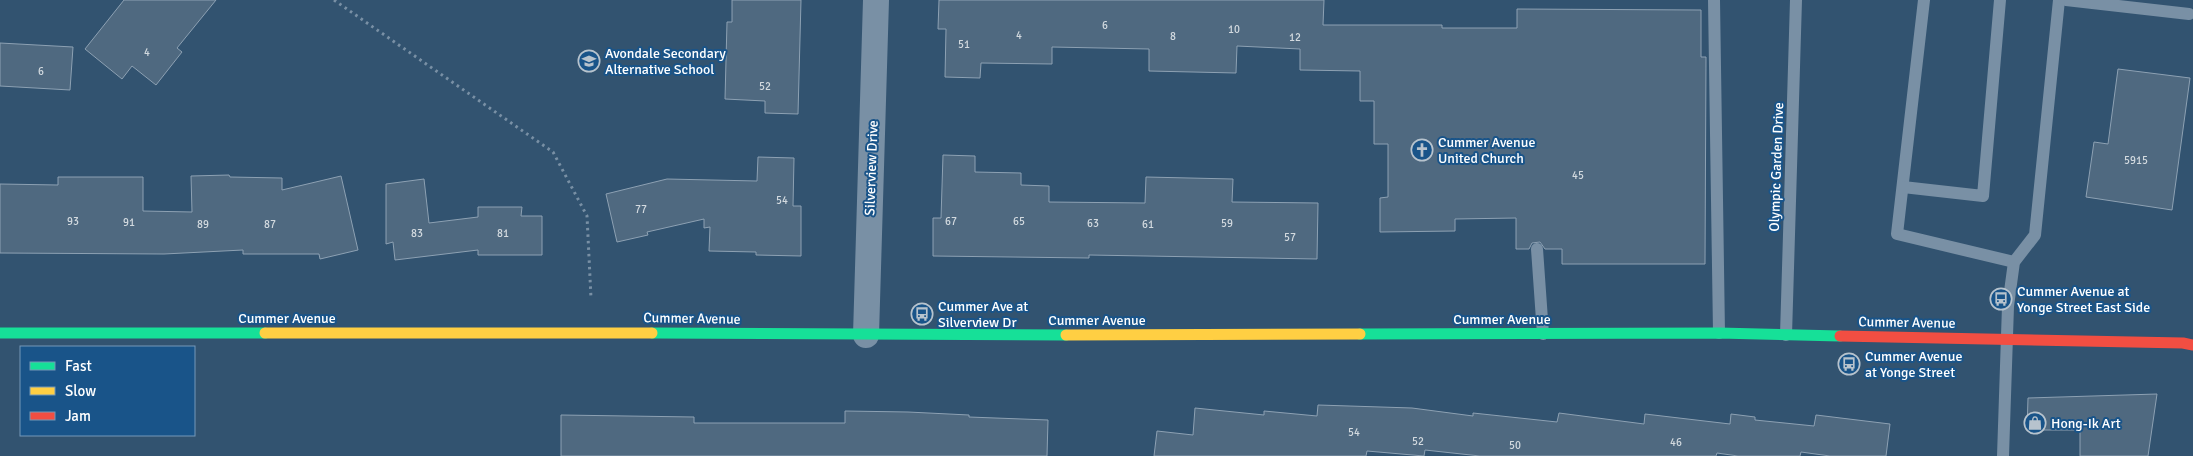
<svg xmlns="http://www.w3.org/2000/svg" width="2193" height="456" font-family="Signika,sans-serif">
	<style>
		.building { fill: #4f6980; stroke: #8da1b3 }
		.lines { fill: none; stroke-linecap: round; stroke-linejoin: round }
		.path { stroke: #7990a5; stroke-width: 3; stroke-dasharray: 2.5 4; stroke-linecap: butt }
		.lane { stroke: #7990a5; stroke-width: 12 }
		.street { stroke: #7990a5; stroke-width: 26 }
		.fast { stroke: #16e098; stroke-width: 11 }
		.slow { stroke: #ffcf43; stroke-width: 11 }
		.jam { stroke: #f24e42; stroke-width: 11 }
		.labels { text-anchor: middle; stroke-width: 4; stroke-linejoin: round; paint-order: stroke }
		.number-label { font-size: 11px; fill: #d3dadf }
		.poi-label { font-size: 14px; fill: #fff; stroke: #195489; text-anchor: start }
		.street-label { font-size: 14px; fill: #fff; stroke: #195489 }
	</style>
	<rect width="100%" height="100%" fill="#325370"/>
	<g class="building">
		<polygon points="124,0 216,0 177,48 182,52 156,85 132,66 122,79 85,49"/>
		<polygon points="732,0 801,0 798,114 765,113 765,101 725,99 727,22 732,22"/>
		<polygon points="939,0 1324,0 1323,25 1442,25 1442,28 1517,28 1517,9 1701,10 1701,57 1706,57 1705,264 1562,264 1562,249 1545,249 1540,242 1532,243 1529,249 1516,249 1516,218 1455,219 1455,231 1380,232 1380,198 1388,197 1388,144 1374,144 1374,101 1360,101 1360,71 1300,70 1300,49 1237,46 1236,73 1149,71 1149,49 1052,47 1052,64 981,63 980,78 945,77 946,29 938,29"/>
		<polygon points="0,43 73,47 70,90 0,86"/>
		<polygon points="2118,69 2190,78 2172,210 2086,197 2094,142 2108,144"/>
		<polygon points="943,155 975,156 975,172 1021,173 1021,185 1049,186 1049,202 1145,203 1146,177 1233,179 1232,202 1318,203 1317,259 1089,255 1089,258 933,256 933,218 941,218"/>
		<polygon points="758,157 794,158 793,206 801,206 801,256 756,255 756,252 709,251 710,227 704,228 704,219 647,232 648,235 617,242 606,194 667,179 757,181"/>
		<polygon points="229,175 230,177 282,178 282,190 341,176 358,250 320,259 319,254 243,254 243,250 164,254 0,253 0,184 58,185 58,177 143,177 143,211 192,212 191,176"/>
		<polygon points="424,179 429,223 478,217 478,207 522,207 521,216 542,216 542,255 478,255 478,250 395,260 393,242 386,244 386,184"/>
		<polygon points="2157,394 2148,456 2080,456 2080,430 2027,430 2028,398"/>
		<polygon points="1318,405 1412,408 1473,416 1473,413 1557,422 1559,413 1644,424 1645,414 1730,424 1731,414 1755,417 1755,420 1814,426 1816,415 1890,424 1886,456 1830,456 1801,452 1800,456 1738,456 1717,453 1716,456 1480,456 1425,450 1424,456 1367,451 1366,456 1154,456 1157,431 1193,435 1195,408 1264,415 1264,411 1317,416"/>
		<polygon points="845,411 908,412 969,415 969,417 1048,420 1047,456 561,456 561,415 694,417 694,423 845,423"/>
	</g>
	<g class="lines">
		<polyline class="path" points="334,0 553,152 587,216 591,298"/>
		<g class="lane">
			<polyline points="1714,0 1719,333"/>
			<polyline points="1924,0 1897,234 2014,262"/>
			<polyline points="2066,0 2189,14"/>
			<polyline points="1903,187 1983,196 2000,0"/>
			<polyline points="1537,249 1543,334"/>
			<polyline points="1786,335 1796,0"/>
			<polyline points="2003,456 2008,306 2014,262 2035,235 2059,0"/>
		</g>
		<polyline class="street" points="866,335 876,0"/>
		<g class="fast">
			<polyline points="0,333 265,333"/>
			<polyline points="652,333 1066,335"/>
			<polyline points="1360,334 1719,333 1840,336"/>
		</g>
		<g class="slow">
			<polyline points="265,333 652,333"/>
			<polyline points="1066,335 1360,334"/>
		</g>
		<polyline class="jam" points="1840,336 2183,343 2193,345"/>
	</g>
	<defs>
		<g id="school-ring" transform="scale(1.125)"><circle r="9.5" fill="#195489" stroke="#b7c3cd" stroke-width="1.5"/><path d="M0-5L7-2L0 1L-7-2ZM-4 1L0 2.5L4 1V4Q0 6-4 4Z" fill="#b7c3cd"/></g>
		<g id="church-ring" transform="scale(1.125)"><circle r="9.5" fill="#195489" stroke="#b7c3cd" stroke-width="1.5"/><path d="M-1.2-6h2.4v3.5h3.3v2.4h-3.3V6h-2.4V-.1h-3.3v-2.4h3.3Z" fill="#b7c3cd"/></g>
		<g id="bus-ring" transform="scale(1.125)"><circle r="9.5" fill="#195489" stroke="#b7c3cd" stroke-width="1.5"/><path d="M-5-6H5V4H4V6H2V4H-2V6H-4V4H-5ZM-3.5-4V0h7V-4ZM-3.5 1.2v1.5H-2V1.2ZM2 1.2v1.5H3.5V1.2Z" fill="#b7c3cd"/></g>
		<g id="shop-ring" transform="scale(1.125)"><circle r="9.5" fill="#195489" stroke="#b7c3cd" stroke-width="1.5"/><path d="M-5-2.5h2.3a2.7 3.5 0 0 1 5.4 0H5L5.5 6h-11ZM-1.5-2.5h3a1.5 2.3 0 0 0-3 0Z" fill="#b7c3cd"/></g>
	</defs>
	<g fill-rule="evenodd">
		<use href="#school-ring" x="589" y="61"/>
		<use href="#church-ring" x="1422" y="150"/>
		<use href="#bus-ring" x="2001" y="299"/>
		<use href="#bus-ring" x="922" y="314"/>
		<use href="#bus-ring" x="1849" y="364"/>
		<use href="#shop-ring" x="2035" y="423"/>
	</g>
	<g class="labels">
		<g class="number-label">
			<text x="1105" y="29">6</text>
			<text x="1234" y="33">10</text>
			<text x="1019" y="39">4</text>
			<text x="1173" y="40">8</text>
			<text x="1295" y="41">12</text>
			<text x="964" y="48">51</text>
			<text x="147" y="56">4</text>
			<text x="41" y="75">6</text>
			<text x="765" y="90">52</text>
			<text x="2136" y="164">5915</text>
			<text x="1578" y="179">45</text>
			<text x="782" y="204">54</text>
			<text x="641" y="213">77</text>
			<text x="73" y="225">93</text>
			<text x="951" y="225">67</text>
			<text x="1019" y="225">65</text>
			<text x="129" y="226">91</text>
			<text x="1093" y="227">63</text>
			<text x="1227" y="227">59</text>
			<text x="203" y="228">89</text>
			<text x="270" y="228">87</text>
			<text x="1148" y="228">61</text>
			<text x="417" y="237">83</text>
			<text x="503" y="237">81</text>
			<text x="1290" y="241">57</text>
			<text x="1354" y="436">54</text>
			<text x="1418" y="445">52</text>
			<text x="1676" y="446">46</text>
			<text x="1515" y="449">50</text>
		</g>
		<g class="poi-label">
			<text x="605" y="58">Avondale Secondary<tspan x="605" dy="16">Alternative School</tspan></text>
			<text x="1438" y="147">Cummer Avenue<tspan x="1438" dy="16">United Church</tspan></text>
			<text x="2017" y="296">Cummer Avenue at<tspan x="2017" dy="16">Yonge Street East Side</tspan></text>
			<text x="938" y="311">Cummer Ave at<tspan x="938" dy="16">Silverview Dr</tspan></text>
			<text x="1865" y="361">Cummer Avenue<tspan x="1865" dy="16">at Yonge Street</tspan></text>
			<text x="2051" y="428">Hong-Ik Art</text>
		</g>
		<g class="street-label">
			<text transform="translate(1776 167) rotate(-88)" y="5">Olympic Garden Drive</text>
			<text transform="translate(871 168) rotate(-88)" y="5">Silverview Drive</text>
			<text x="287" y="323">Cummer Avenue</text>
			<text transform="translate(692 318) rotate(1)" y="5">Cummer Avenue</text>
			<text x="1502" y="324">Cummer Avenue</text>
			<text x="1097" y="325">Cummer Avenue</text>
			<text transform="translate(1907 322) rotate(1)" y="5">Cummer Avenue</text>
		</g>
	</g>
	<rect x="20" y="346" width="175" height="90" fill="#195489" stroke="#7598b8"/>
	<rect x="30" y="362" width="25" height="8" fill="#16e098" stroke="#7598b8"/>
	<text x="65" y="371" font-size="15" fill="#ffffff">Fast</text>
	<rect x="30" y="387" width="25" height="8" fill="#ffcf43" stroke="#7598b8"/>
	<text x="65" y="396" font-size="15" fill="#ffffff">Slow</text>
	<rect x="30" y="412" width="25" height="8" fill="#f24e42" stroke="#7598b8"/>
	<text x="65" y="421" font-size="15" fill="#ffffff">Jam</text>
</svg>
